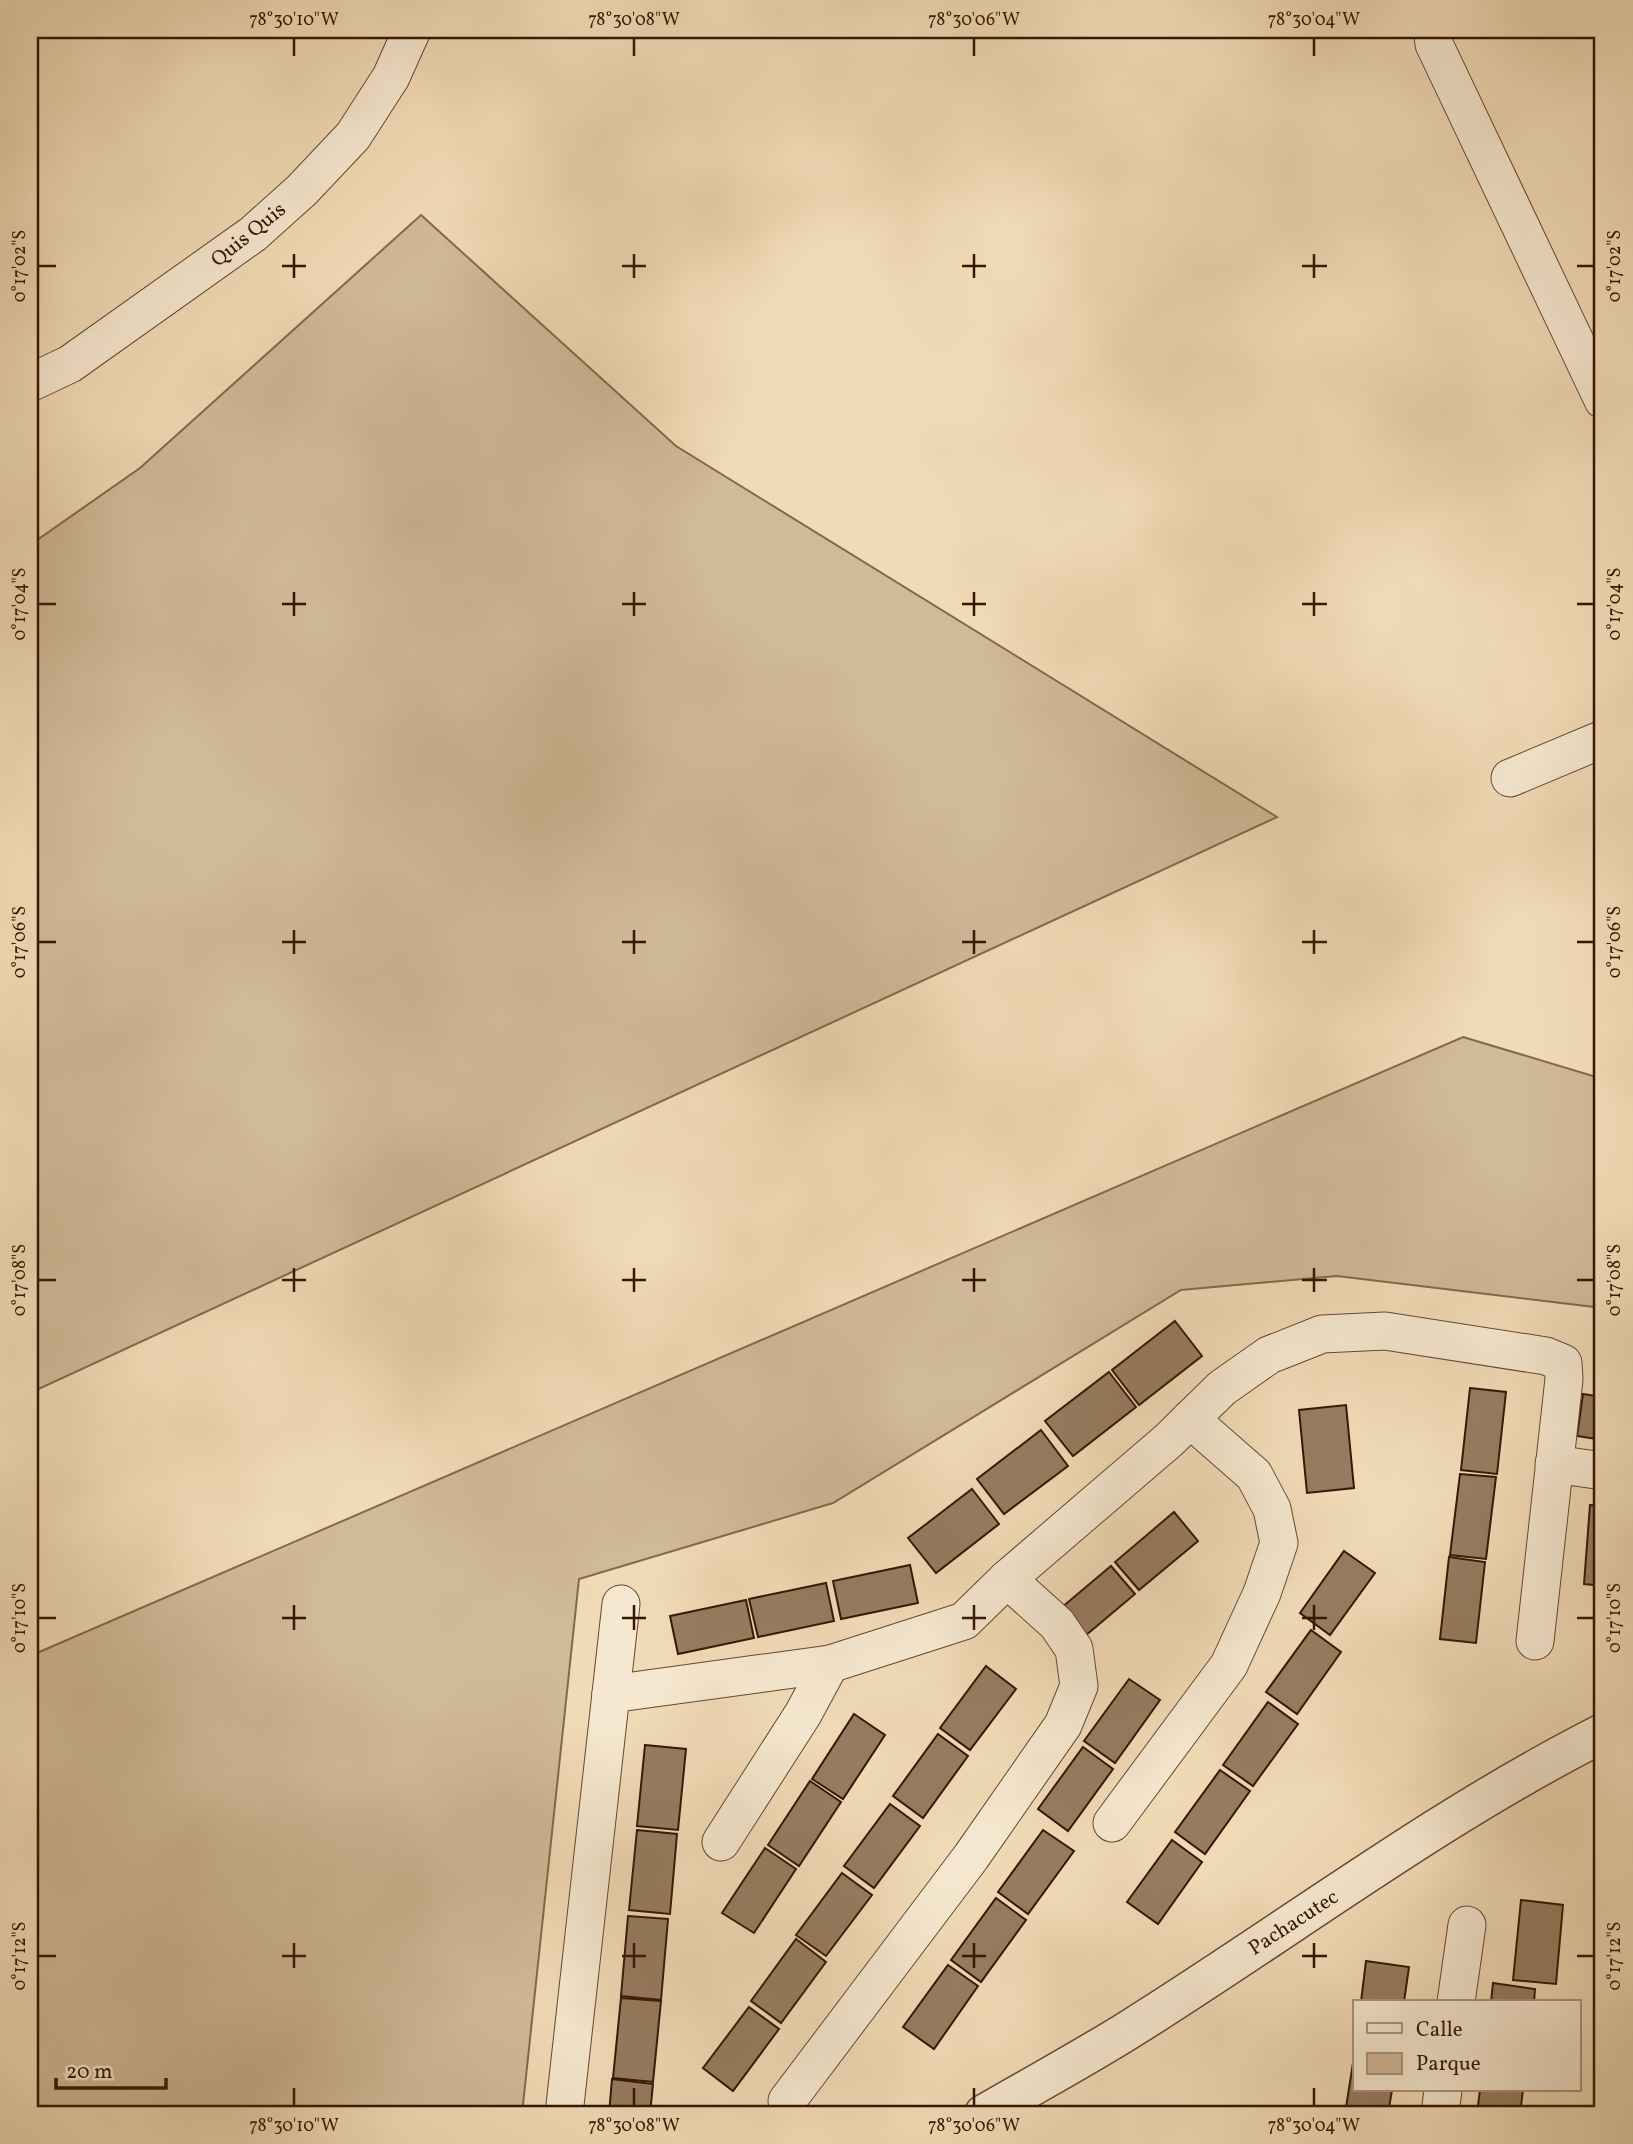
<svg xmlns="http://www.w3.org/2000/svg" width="1633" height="2144" font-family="Vollkorn,serif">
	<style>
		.green { fill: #d1ba99; stroke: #84684e; stroke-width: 2 }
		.building { fill: #977c61; stroke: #361604; stroke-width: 2 }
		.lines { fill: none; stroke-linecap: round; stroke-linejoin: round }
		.minor-casing { stroke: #654731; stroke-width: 39 }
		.tertiary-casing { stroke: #654731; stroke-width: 41 }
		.minor { stroke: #f6e8d0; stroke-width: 37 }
		.tertiary { stroke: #f6e8d0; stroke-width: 38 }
		.ticks { fill: none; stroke: #361604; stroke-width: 2.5 }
		.labels { text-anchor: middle; stroke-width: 5; stroke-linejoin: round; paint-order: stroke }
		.street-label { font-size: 21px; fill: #361604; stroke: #f6e8d0 }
		.neatline { fill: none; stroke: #361604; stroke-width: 2.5 }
		.ticks-label { font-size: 18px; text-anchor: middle; fill: #361604 }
	</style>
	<rect width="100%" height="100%" fill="#f1dbb7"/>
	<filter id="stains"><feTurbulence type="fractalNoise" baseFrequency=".00286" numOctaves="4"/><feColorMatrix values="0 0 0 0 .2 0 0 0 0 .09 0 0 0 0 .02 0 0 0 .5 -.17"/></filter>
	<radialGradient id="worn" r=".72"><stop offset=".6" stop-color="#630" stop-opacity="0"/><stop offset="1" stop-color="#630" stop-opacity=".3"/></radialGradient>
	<g class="green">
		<polygon points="421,215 676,446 1277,817 30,1393 30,545 140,468"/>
		<polygon points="1463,1037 1603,1079 1603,1308 1337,1276 1181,1290 833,1503 579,1579 522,2114 30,2114 30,1656"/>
	</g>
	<g class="building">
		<polygon points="1175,1321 1202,1356 1139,1405 1112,1370"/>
		<polygon points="1109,1372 1136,1407 1073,1456 1045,1421"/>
		<polygon points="1470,1388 1506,1392 1497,1474 1461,1470"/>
		<polygon points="1583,1394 1603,1397 1603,1440 1577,1436"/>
		<polygon points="1346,1405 1354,1488 1307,1493 1299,1410"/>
		<polygon points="1041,1430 1068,1466 1004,1514 977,1479"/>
		<polygon points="1460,1474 1496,1477 1486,1559 1450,1555"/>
		<polygon points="972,1489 999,1524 936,1573 908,1538"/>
		<polygon points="1590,1505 1603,1506 1603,1586 1584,1584"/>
		<polygon points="1174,1512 1198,1541 1139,1590 1115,1562"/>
		<polygon points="1344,1551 1375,1573 1330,1635 1300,1613"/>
		<polygon points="1449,1557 1485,1562 1476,1643 1440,1639"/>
		<polygon points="910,1565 918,1603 841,1619 833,1581"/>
		<polygon points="1111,1566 1135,1594 1079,1641 1055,1613"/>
		<polygon points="826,1583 834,1621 758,1637 749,1599"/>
		<polygon points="746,1600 754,1638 678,1654 670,1616"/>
		<polygon points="1311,1630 1341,1652 1297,1714 1266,1692"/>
		<polygon points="986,1666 1016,1689 970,1750 940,1728"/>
		<polygon points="1129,1679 1160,1700 1115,1763 1084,1741"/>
		<polygon points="1268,1702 1298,1724 1253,1786 1223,1765"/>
		<polygon points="854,1714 885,1735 843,1799 812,1779"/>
		<polygon points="938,1734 968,1756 923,1818 893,1796"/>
		<polygon points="645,1745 686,1749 678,1830 637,1826"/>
		<polygon points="1083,1747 1113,1769 1068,1831 1038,1809"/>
		<polygon points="1220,1770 1250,1791 1205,1854 1175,1832"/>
		<polygon points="810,1781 841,1802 799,1866 768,1845"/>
		<polygon points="890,1804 920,1826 874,1888 844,1866"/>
		<polygon points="637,1830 677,1834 670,1914 629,1910"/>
		<polygon points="1043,1830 1074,1851 1028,1914 998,1892"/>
		<polygon points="1172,1840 1202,1862 1158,1924 1127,1902"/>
		<polygon points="765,1848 796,1869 754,1933 722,1913"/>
		<polygon points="842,1873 872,1895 826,1956 796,1935"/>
		<polygon points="996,1898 1026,1920 981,1982 951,1960"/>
		<polygon points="1521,1900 1563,1905 1556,1984 1513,1980"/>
		<polygon points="628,1916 668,1919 661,2000 621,1996"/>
		<polygon points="796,1939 826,1962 781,2023 751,2001"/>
		<polygon points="1366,1961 1409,1967 1404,2002 1361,2002"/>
		<polygon points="948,1965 978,1986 934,2049 903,2027"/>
		<polygon points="1493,1983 1535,1989 1534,2002 1491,2002"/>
		<polygon points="621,1998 661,2001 653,2082 613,2078"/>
		<polygon points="749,2007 779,2029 733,2091 703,2068"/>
		<polygon points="1355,2050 1355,2090 1392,2090 1388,2114 1345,2114"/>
		<polygon points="612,2079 653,2084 650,2114 609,2114"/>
		<polygon points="1480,2090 1523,2090 1520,2114 1477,2114"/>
	</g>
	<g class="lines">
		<g class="minor-casing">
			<g id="minor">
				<polyline points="1432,30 1434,44 1603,400"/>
				<polyline points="30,383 70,364 253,234 302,190 353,136 391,77 412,30"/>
				<polyline points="1510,778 1603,739"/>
				<polyline points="1554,1464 1603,1471"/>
				<polyline points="611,1694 830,1664 964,1621 1007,1579 1169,1440 1222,1388 1269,1355 1322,1334 1385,1331 1546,1356 1563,1363 1564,1379 1535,1641"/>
				<polyline points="1112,1823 1229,1665 1262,1593 1279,1543 1272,1509 1254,1475 1190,1419"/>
				<polyline points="721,1842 803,1714 830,1664"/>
				<polyline points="1456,2002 1467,1925"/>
				<polyline points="787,2101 971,1857 1063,1725 1079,1686 1074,1649 1057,1624 1007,1579"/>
				<polyline points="564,2114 621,1604"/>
				<polyline points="1440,2114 1443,2090"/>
			</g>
		</g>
		<g class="tertiary-casing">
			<path id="tertiary" d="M 984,2114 C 1034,2085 1086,2057 1135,2026 C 1291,1928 1439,1816 1603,1733"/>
		</g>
		<use href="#minor" class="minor"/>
		<use href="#tertiary" class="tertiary"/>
	</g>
	<path class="ticks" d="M 294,38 L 294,56M 634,38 L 634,56M 974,38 L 974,56M 1314,38 L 1314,56M 294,254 L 294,278M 634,254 L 634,278M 974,254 L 974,278M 1314,254 L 1314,278M 38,266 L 56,266M 282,266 L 306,266M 622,266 L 646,266M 962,266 L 986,266M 1302,266 L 1327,266M 1577,266 L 1594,266M 294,592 L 294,616M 634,592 L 634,616M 974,592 L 974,616M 1314,592 L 1314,616M 38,604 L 56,604M 282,604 L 306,604M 622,604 L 646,604M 962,604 L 986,604M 1302,604 L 1327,604M 1577,604 L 1594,604M 294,930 L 294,954M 634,930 L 634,954M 974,930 L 974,954M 1314,930 L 1314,954M 38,942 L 56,942M 282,942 L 306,942M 622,942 L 646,942M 962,942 L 986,942M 1302,942 L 1327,942M 1577,942 L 1594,942M 294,1268 L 294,1292M 634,1268 L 634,1292M 974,1268 L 974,1292M 1314,1268 L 1314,1292M 38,1280 L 56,1280M 282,1280 L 306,1280M 622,1280 L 646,1280M 962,1280 L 986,1280M 1302,1280 L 1327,1280M 1577,1280 L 1594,1280M 294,1605 L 294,1630M 634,1605 L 634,1630M 974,1605 L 974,1630M 1314,1605 L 1314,1630M 38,1618 L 56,1618M 282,1618 L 306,1618M 622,1618 L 646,1618M 962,1618 L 986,1618M 1302,1618 L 1327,1618M 1577,1618 L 1594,1618M 294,1943 L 294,1968M 634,1943 L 634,1968M 974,1943 L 974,1968M 1314,1943 L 1314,1968M 38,1956 L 56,1956M 282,1956 L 306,1956M 622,1956 L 646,1956M 962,1956 L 986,1956M 1302,1956 L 1327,1956M 1577,1956 L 1594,1956M 294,2088 L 294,2106M 634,2088 L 634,2106M 974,2088 L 974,2106M 1314,2088 L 1314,2106"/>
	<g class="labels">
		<g class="street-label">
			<text transform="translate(248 234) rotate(-39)" y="7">Quis Quis</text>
			<text transform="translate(1293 1922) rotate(-33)" y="7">Pachacutec</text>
		</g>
	</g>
	<rect width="1633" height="2144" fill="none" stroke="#f1dbb7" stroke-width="77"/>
	<rect x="1353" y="2000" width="228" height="91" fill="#f6e8d0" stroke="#a9947e" stroke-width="2"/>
	<rect x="1367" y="2023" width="35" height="10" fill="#f6e8d0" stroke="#a9947e" stroke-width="2"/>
	<text x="1416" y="2036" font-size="21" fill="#361604">Calle</text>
	<rect x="1367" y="2053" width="35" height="21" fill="#d1ba99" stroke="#a9947e" stroke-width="2"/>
	<text x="1416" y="2070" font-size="21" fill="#361604">Parque</text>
	<path d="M56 2078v10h110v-10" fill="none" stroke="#361604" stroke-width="3.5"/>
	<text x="66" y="2078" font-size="21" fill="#361604" stroke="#f6e8d0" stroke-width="5" paint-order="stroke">20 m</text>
	<rect x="38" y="38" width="1556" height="2068" class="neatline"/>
	<g class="ticks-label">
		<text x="294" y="25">78°30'10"W</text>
		<text x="634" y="25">78°30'08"W</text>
		<text x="974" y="25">78°30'06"W</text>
		<text x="1314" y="25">78°30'04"W</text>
		<text transform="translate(19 266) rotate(-90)" y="6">0°17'02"S</text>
		<text transform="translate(1614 266) rotate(-90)" y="6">0°17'02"S</text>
		<text transform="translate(19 604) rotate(-90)" y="6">0°17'04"S</text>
		<text transform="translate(1614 604) rotate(-90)" y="6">0°17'04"S</text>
		<text transform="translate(19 942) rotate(-90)" y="6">0°17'06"S</text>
		<text transform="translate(1614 942) rotate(-90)" y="6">0°17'06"S</text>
		<text transform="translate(19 1280) rotate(-90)" y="6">0°17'08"S</text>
		<text transform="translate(1614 1280) rotate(-90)" y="6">0°17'08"S</text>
		<text transform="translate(19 1618) rotate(-90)" y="6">0°17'10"S</text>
		<text transform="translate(1614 1618) rotate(-90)" y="6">0°17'10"S</text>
		<text transform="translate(19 1956) rotate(-90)" y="6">0°17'12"S</text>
		<text transform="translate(1614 1956) rotate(-90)" y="6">0°17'12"S</text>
		<text x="294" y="2131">78°30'10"W</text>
		<text x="634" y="2131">78°30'08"W</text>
		<text x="974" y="2131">78°30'06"W</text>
		<text x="1314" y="2131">78°30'04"W</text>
	</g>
	<rect width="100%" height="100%" filter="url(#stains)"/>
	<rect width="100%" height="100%" fill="url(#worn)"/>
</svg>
